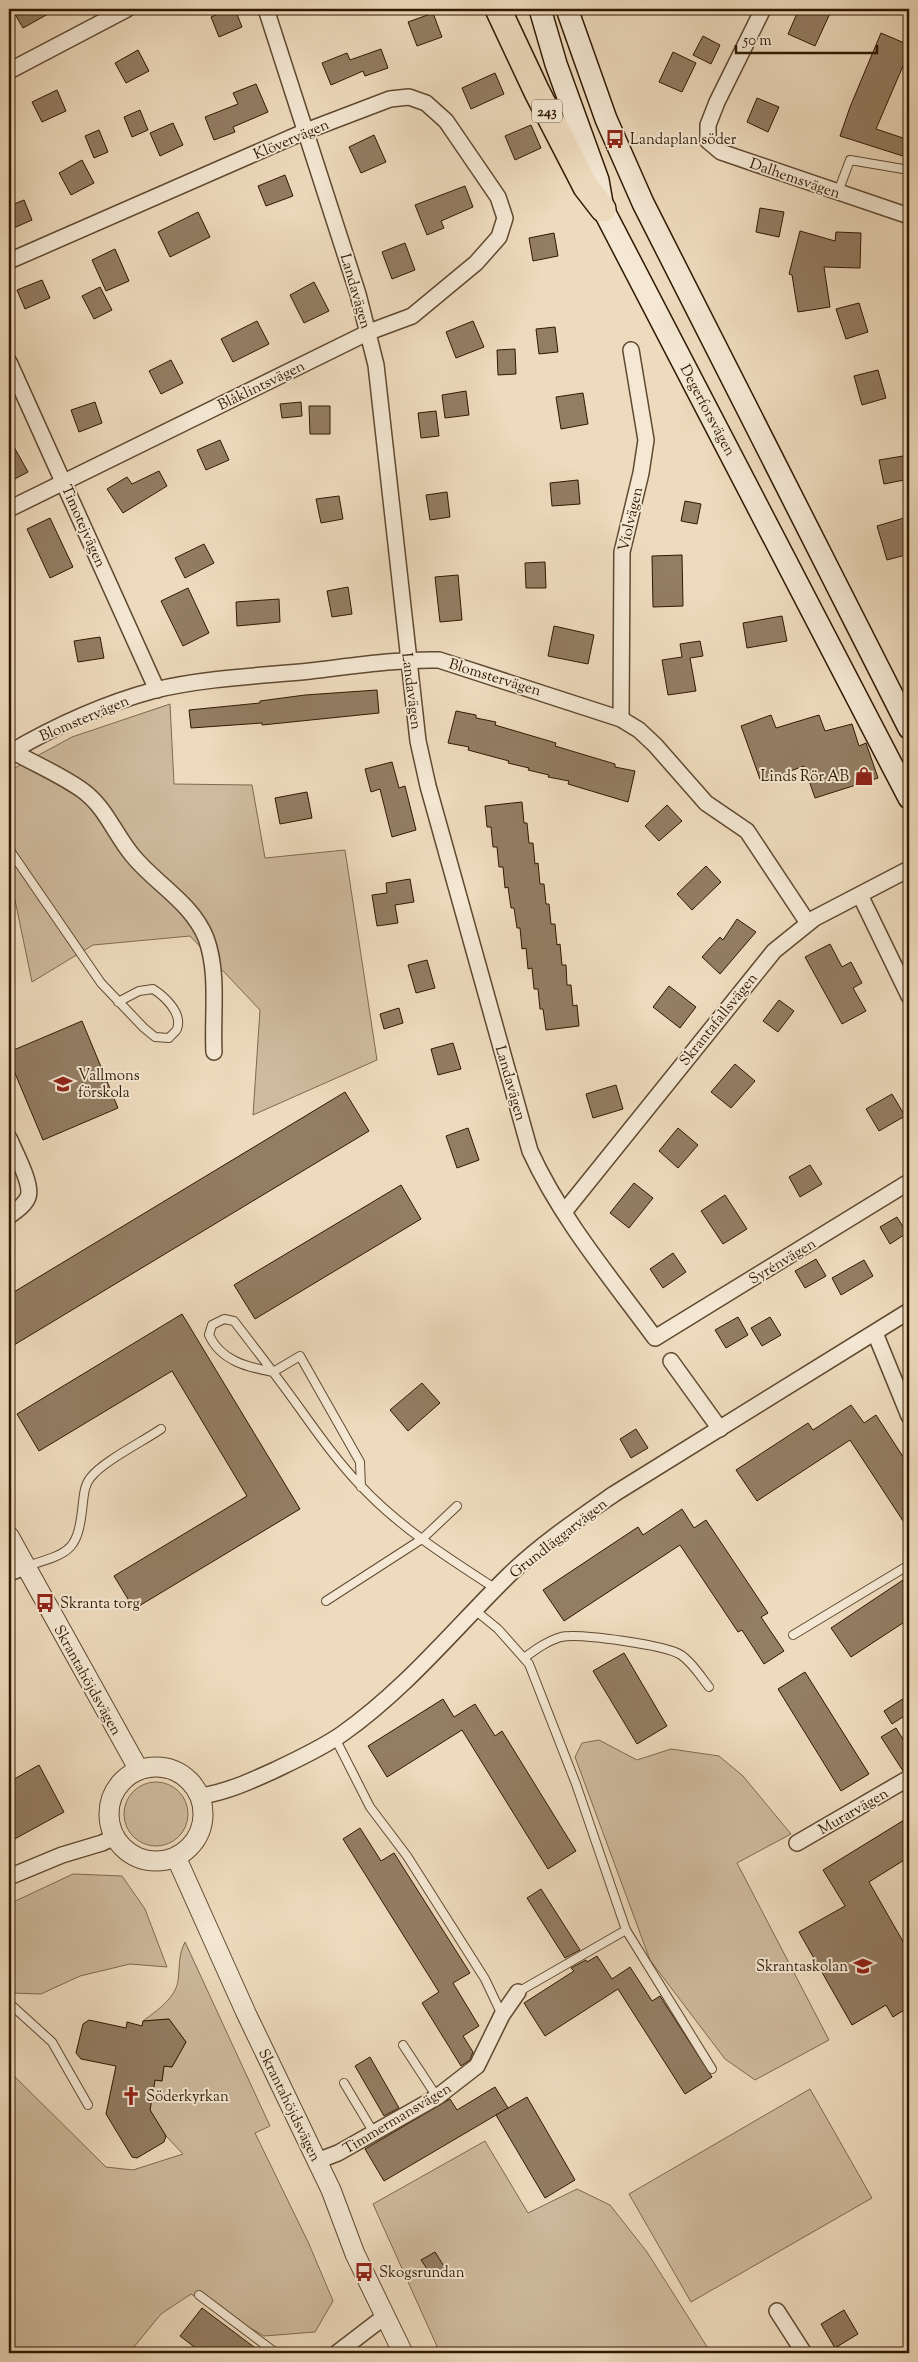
<svg xmlns="http://www.w3.org/2000/svg" width="918" height="2362" font-family="'Sorts Mill Goudy',serif">
	<style>
		.green { fill: #ceba9d; stroke: #7f694f }
		.building { fill: #937d63; stroke: #301801 }
		.lines { fill: none; stroke-linecap: round; stroke-linejoin: round }
		.service-casing { stroke: #604930; stroke-width: 10 }
		.minor-casing { stroke: #604930; stroke-width: 18 }
		.tertiary-casing { stroke: #604930; stroke-width: 21 }
		.secondary-casing { stroke: #301801; stroke-width: 24 }
		.trunk-casing { stroke: #301801; stroke-width: 28 }
		.service { stroke: #f4e8d4; stroke-width: 8 }
		.minor { stroke: #f4e8d4; stroke-width: 15 }
		.tertiary { stroke: #f4e8d4; stroke-width: 19 }
		.secondary { stroke: #f4e8d4; stroke-width: 21 }
		.trunk { stroke: #eedbbd; stroke-width: 25 }
		.labels { text-anchor: middle; stroke-width: 4; stroke-linejoin: round; paint-order: stroke }
		.shield { fill: #f4e8d4; stroke: #6b5640; stroke-width: 1 }
		.shield-label { font-size: 14px; font-weight: bold; fill: #301801 }
		.street-label { font-size: 15px; fill: #301801; stroke: #f4e8d4 }
		.poi-label { font-size: 15px; fill: #301801; stroke: #f4e8d4; text-anchor: start }
	</style>
	<rect width="100%" height="100%" fill="#eedbbd"/>
	<filter id="stains"><feTurbulence type="fractalNoise" baseFrequency=".004" numOctaves="4"/><feColorMatrix values="0 0 0 0 .2 0 0 0 0 .09 0 0 0 0 .02 0 0 0 .5 -.17"/></filter>
	<radialGradient id="worn" r=".72"><stop offset=".6" stop-color="#630" stop-opacity="0"/><stop offset="1" stop-color="#630" stop-opacity=".3"/></radialGradient>
	<g class="green">
		<polygon points="170,704 174,784 252,785 265,858 345,850 377,1060 253,1115 260,1010 190,936 93,945 32,982 15,900 9,882 9,771 72,737"/>
		<polygon points="599,1740 637,1760 671,1749 719,1756 743,1776 791,1834 737,1863 829,2040 755,2080 725,2059 650,1960 575,1757 582,1743"/>
		<circle cx="156" cy="1814" r="32"/>
		<polygon points="73,1874 122,1876 145,1909 167,1967 130,1964 80,1976 41,1994 11,1993 9,1991 9,1904"/>
		<path d="M 185,1942 L 270,2126 L 255,2133 L 309,2244 L 333,2301 L 315,2332 L 264,2336 L 191,2294 L 161,2314 L 129,2353 L 9,2353 L 9,2071 L 106,2167 L 133,2170 L 183,2154 L 166,2136 L 150,2110 L 155,2080 L 162,2081 L 164,2066 L 172,2067 L 186,2042 L 169,2019 L 143,2021 C 156,2011 175,1999 178,1981 C 180,1966 178,1956 185,1942 Z"/>
		<polygon points="810,2089 872,2198 691,2302 629,2194"/>
		<polygon points="485,2141 528,2213 577,2189 610,2205 647,2252 711,2353 440,2353 373,2204"/>
	</g>
	<g class="building">
		<polygon points="12,9 57,9 23,28"/>
		<polygon points="230,9 235,9 242,27 219,37 211,17"/>
		<polygon points="799,9 832,9 815,46 788,34"/>
		<polygon points="433,13 442,37 417,46 408,22"/>
		<polygon points="881,33 909,45 909,52 876,129 909,140 906,157 840,136 850,107"/>
		<polygon points="703,36 720,45 711,64 693,55"/>
		<polygon points="381,49 388,68 365,76 363,71 331,85 322,63 347,53 350,60"/>
		<polygon points="138,50 149,71 126,83 115,63"/>
		<polygon points="673,52 696,63 682,92 659,82"/>
		<polygon points="495,73 504,94 471,109 462,88"/>
		<polygon points="256,84 268,112 233,127 235,132 214,140 205,117 238,104 233,93"/>
		<polygon points="57,90 66,111 42,122 32,102"/>
		<polygon points="757,98 779,107 768,132 747,122"/>
		<polygon points="140,110 148,130 132,137 124,117"/>
		<polygon points="173,123 183,145 160,156 150,133"/>
		<polygon points="531,125 541,148 515,160 505,136"/>
		<polygon points="99,130 108,152 94,158 85,136"/>
		<polygon points="374,135 386,162 361,173 349,147"/>
		<polygon points="82,160 94,183 71,195 59,173"/>
		<polygon points="285,175 293,196 266,206 258,186"/>
		<polygon points="465,186 473,207 441,221 444,228 427,235 415,205"/>
		<polygon points="24,200 32,220 9,230 9,206"/>
		<polygon points="760,208 784,212 779,237 756,232"/>
		<polygon points="198,212 210,237 170,257 158,232"/>
		<polygon points="800,231 835,241 836,232 861,233 860,268 824,267 830,307 798,312 792,275 789,274"/>
		<polygon points="554,233 558,256 533,261 529,238"/>
		<polygon points="405,243 415,270 392,279 382,252"/>
		<polygon points="115,249 129,281 106,291 92,260"/>
		<polygon points="42,280 50,298 25,309 17,290"/>
		<polygon points="314,282 329,311 304,323 290,295"/>
		<polygon points="100,287 112,310 94,319 82,296"/>
		<polygon points="859,303 868,332 846,339 836,309"/>
		<polygon points="257,321 269,344 233,362 221,339"/>
		<polygon points="473,321 484,347 456,358 446,332"/>
		<polygon points="555,327 558,352 539,354 536,329"/>
		<polygon points="515,349 516,374 498,375 497,350"/>
		<polygon points="171,360 183,383 161,394 149,371"/>
		<polygon points="878,370 886,398 862,405 854,376"/>
		<polygon points="466,391 469,415 445,418 442,395"/>
		<polygon points="583,393 588,424 561,429 556,397"/>
		<polygon points="95,402 102,423 79,432 71,410"/>
		<polygon points="301,402 302,416 282,418 280,404"/>
		<polygon points="309,406 330,406 330,434 310,434"/>
		<polygon points="436,411 439,436 421,438 418,413"/>
		<polygon points="9,438 28,472 9,482"/>
		<polygon points="220,440 229,460 206,470 197,450"/>
		<polygon points="909,455 909,479 884,484 879,460"/>
		<polygon points="159,471 167,486 123,513 107,489 127,477 132,484"/>
		<polygon points="578,480 580,504 552,506 550,483"/>
		<polygon points="447,492 450,517 430,520 426,495"/>
		<polygon points="339,496 343,519 321,523 316,499"/>
		<polygon points="685,501 701,504 697,524 681,521"/>
		<polygon points="50,518 73,567 50,578 27,529"/>
		<polygon points="904,518 909,538 909,554 887,560 877,526"/>
		<polygon points="204,544 214,563 185,578 175,558"/>
		<polygon points="682,555 683,606 653,607 652,556"/>
		<polygon points="545,562 546,588 526,588 525,563"/>
		<polygon points="458,575 462,620 440,622 435,577"/>
		<polygon points="348,587 352,614 332,617 327,591"/>
		<polygon points="188,588 209,633 183,646 161,601"/>
		<polygon points="279,599 280,622 237,626 236,602"/>
		<polygon points="782,616 787,641 747,648 743,623"/>
		<polygon points="554,626 594,635 588,664 548,656"/>
		<polygon points="100,637 104,658 78,662 74,641"/>
		<polygon points="700,641 703,656 690,658 696,691 668,695 662,660 682,657 680,644"/>
		<polygon points="377,690 379,713 262,725 262,723 191,728 189,710 260,703 260,701 305,695"/>
		<polygon points="456,711 476,715 476,718 496,722 495,725 556,743 555,746 615,764 615,767 635,771 628,802 568,784 569,781 548,777 549,775 528,770 529,768 508,763 509,761 468,750 469,747 448,743"/>
		<polygon points="771,715 776,728 819,715 825,731 852,724 859,746 866,743 878,778 815,798 804,766 761,782 741,726"/>
		<polygon points="392,762 399,788 405,786 416,830 392,837 380,789 371,792 365,769"/>
		<polygon points="307,792 312,818 280,824 275,798"/>
		<polygon points="522,802 524,823 527,823 529,843 533,843 535,864 538,863 540,884 544,884 546,904 549,904 551,924 555,924 557,945 560,944 562,965 566,965 567,985 571,985 573,1006 577,1005 579,1026 546,1030 543,1009 540,1009 538,989 534,989 532,968 528,969 526,948 522,949 520,928 517,928 514,908 511,908 508,887 505,888 503,867 499,867 497,847 493,847 491,827 487,827 485,806"/>
		<polygon points="667,805 682,821 659,841 645,826"/>
		<polygon points="706,866 721,882 692,910 677,894"/>
		<polygon points="410,879 414,902 395,905 398,923 377,926 372,895 387,893 386,883"/>
		<polygon points="737,919 756,932 720,974 702,957 720,937 723,940"/>
		<polygon points="830,944 842,967 851,962 862,983 853,988 866,1011 842,1024 805,957"/>
		<polygon points="427,960 435,988 416,993 408,965"/>
		<polygon points="669,986 696,1007 680,1028 653,1007"/>
		<polygon points="779,1000 794,1011 778,1032 763,1021"/>
		<polygon points="399,1008 403,1023 384,1029 380,1014"/>
		<polygon points="82,1021 118,1108 43,1140 9,1059 9,1052"/>
		<polygon points="453,1043 461,1069 438,1075 431,1049"/>
		<polygon points="735,1064 755,1081 731,1108 711,1092"/>
		<polygon points="616,1085 623,1109 593,1118 586,1094"/>
		<polygon points="345,1092 369,1131 9,1348 9,1295"/>
		<polygon points="892,1094 905,1116 879,1131 866,1109"/>
		<polygon points="468,1128 479,1160 457,1168 446,1136"/>
		<polygon points="678,1128 698,1145 678,1168 659,1151"/>
		<polygon points="810,1165 822,1184 800,1197 789,1177"/>
		<polygon points="634,1183 653,1198 629,1228 610,1213"/>
		<polygon points="401,1185 421,1219 255,1319 234,1285"/>
		<polygon points="725,1195 747,1229 723,1244 701,1211"/>
		<polygon points="897,1217 907,1233 890,1244 880,1227"/>
		<polygon points="673,1253 686,1272 663,1288 650,1269"/>
		<polygon points="816,1259 826,1276 805,1288 795,1271"/>
		<polygon points="864,1260 873,1276 841,1295 832,1278"/>
		<polygon points="182,1314 300,1509 134,1609 114,1576 247,1496 172,1371 39,1451 17,1414"/>
		<polygon points="738,1317 748,1335 726,1348 715,1330"/>
		<polygon points="770,1317 781,1335 762,1346 751,1328"/>
		<polygon points="422,1383 440,1403 408,1431 390,1410"/>
		<polygon points="851,1405 864,1423 876,1415 909,1466 909,1530 850,1440 757,1501 736,1470 808,1423 813,1430"/>
		<polygon points="636,1429 648,1448 631,1458 620,1439"/>
		<polygon points="682,1509 694,1528 706,1520 768,1613 761,1617 784,1651 764,1664 742,1630 738,1632 680,1545 564,1621 543,1590 638,1527 643,1535"/>
		<polygon points="903,1580 909,1590 909,1619 851,1657 831,1628"/>
		<polygon points="624,1653 667,1726 637,1744 593,1671"/>
		<polygon points="805,1672 869,1774 841,1791 778,1689"/>
		<polygon points="909,1695 909,1713 892,1724 884,1711"/>
		<polygon points="443,1699 454,1717 475,1704 495,1736 502,1731 576,1851 548,1869 462,1730 387,1777 368,1746"/>
		<polygon points="896,1728 909,1749 909,1769 903,1771 881,1737"/>
		<polygon points="39,1765 64,1812 9,1842 9,1782"/>
		<polygon points="909,1817 909,1857 869,1882 909,1952 909,2007 893,2017 886,2005 852,2025 799,1932 845,1906 823,1870"/>
		<polygon points="360,1828 381,1861 394,1853 470,1973 453,1983 479,2026 463,2036 473,2052 470,2060 461,2066 422,2003 439,1992 343,1839"/>
		<polygon points="541,1889 580,1950 565,1958 527,1898"/>
		<polygon points="597,1956 612,1979 630,1967 652,2001 660,1996 712,2077 685,2094 618,1989 545,2036 524,2003 574,1971 571,1968 586,1960 587,1962"/>
		<polygon points="169,2019 186,2042 172,2067 164,2066 162,2081 155,2080 150,2110 166,2136 164,2142 137,2158 132,2157 106,2114 116,2066 81,2059 76,2053 83,2024 89,2020 126,2028 127,2022 142,2026 143,2021"/>
		<polygon points="370,2057 399,2108 384,2116 355,2066"/>
		<polygon points="495,2087 508,2108 384,2181 365,2149 450,2099 457,2110"/>
		<polygon points="527,2097 575,2180 545,2198 496,2115"/>
		<polygon points="435,2252 447,2271 434,2279 421,2260"/>
		<polygon points="202,2308 262,2353 202,2353 180,2336"/>
		<polygon points="844,2310 858,2334 835,2348 821,2324"/>
	</g>
	<g class="lines">
		<g class="service-casing">
			<g id="service">
				<polyline points="838,192 850,160 909,170"/>
				<path d="M 9,849 L 101,983 L 144,1028 L 155,1037 L 169,1038 C 171,1035 176,1032 177,1029 C 183,1013 164,996 153,989 L 139,991 L 118,1002"/>
				<path d="M 361,1487 L 360,1462 L 300,1356 L 273,1372 C 247,1367 221,1361 209,1335 L 212,1325 L 224,1319 L 234,1321 C 258,1352 281,1382 303,1413 C 321,1438 339,1463 360,1485 C 399,1527 448,1558 496,1589"/>
				<path d="M 27,1566 C 72,1552 78,1551 83,1502 C 84,1493 85,1484 91,1477 C 104,1461 142,1442 161,1429"/>
				<polyline points="326,1601 422,1539 457,1506"/>
				<polyline points="476,1611 498,1629 529,1664 576,1784 626,1930 518,1992"/>
				<polyline points="793,1635 909,1565"/>
				<path d="M 524,1658 C 535,1650 547,1641 561,1637 C 579,1633 666,1645 681,1655 C 692,1662 701,1677 709,1687"/>
				<polyline points="335,1738 370,1807 407,1856 485,1979 502,2015"/>
				<polyline points="626,1930 712,2069"/>
				<polyline points="9,2003 52,2042 88,2105"/>
				<polyline points="403,2045 437,2097"/>
				<polyline points="344,2083 374,2133"/>
				<polyline points="199,2295 276,2353"/>
			</g>
		</g>
		<g class="minor-casing">
			<g id="minor">
				<path d="M 266,9 L 358,294 L 376,365 L 418,741 L 428,786 L 530,1151 C 561,1219 611,1278 655,1338 L 909,1182"/>
				<polyline points="763,9 717,102 708,125 708,141 721,152 909,216"/>
				<polyline points="9,71 127,9"/>
				<polyline points="9,261 306,131 390,99 409,97 426,103 446,121 498,197 505,218 499,237 476,263 412,316 369,332 9,509"/>
				<polyline points="9,362 157,690"/>
				<polyline points="621,719 622,552 641,473 646,440 631,350"/>
				<path d="M 12,751 C 35,764 61,775 82,790 C 106,807 115,835 133,856 C 156,884 192,903 206,938 C 219,973 212,1015 214,1052"/>
				<path d="M 9,753 C 55,726 103,704 155,690 C 205,678 259,676 310,671 C 353,666 396,659 439,660 L 621,719 L 639,730 L 655,745 L 706,803 L 747,831 L 808,923"/>
				<polyline points="860,895 909,996"/>
				<path d="M 9,1138 C 14,1150 33,1185 28,1197 C 25,1205 16,1211 9,1216"/>
				<polyline points="564,1212 774,951 815,918 909,869"/>
				<polyline points="875,1333 909,1416"/>
				<polyline points="671,1361 720,1429"/>
				<polyline points="9,1573 25,1567"/>
				<path d="M 201,1796 C 227,1792 251,1781 275,1770 C 298,1759 322,1748 342,1734 C 406,1689 454,1629 509,1575 C 541,1544 578,1519 614,1494 L 909,1311"/>
				<polyline points="797,1843 909,1778"/>
				<polyline points="9,1877 62,1855 102,1843 115,1837"/>
				<polyline points="317,2161 338,2153 437,2097 477,2066 502,2015 518,1992"/>
				<polyline points="777,2311 804,2353"/>
				<polyline points="337,2353 384,2317"/>
			</g>
		</g>
		<g class="tertiary-casing">
			<g id="tertiary">
				<polyline points="9,1536 139,1770"/>
				<circle cx="156" cy="1814" r="47"/>
				<polyline points="176,1857 246,2013 331,2190 355,2254 403,2353"/>
			</g>
		</g>
		<g class="secondary-casing">
			<g id="secondary">
				<polyline points="540,9 556,64 598,180 603,209 909,798"/>
				<polyline points="567,9 606,119 643,203 909,728"/>
			</g>
		</g>
		<g class="trunk-casing">
			<polyline id="trunk" points="498,9 537,92 586,187 603,209"/>
		</g>
		<use href="#service" class="service"/>
		<use href="#minor" class="minor"/>
		<use href="#tertiary" class="tertiary"/>
		<use href="#secondary" class="secondary"/>
		<use href="#trunk" class="trunk"/>
	</g>
	<defs>
		<g id="bus-bare" transform="scale(1.5)"><path d="M-5-6H5V4H4V6H2V4H-2V6H-4V4H-5ZM-3.5-4V0h7V-4ZM-3.5 1.2v1.5H-2V1.2ZM2 1.2v1.5H3.5V1.2Z" fill="#8f2418" stroke="#f4e8d4" stroke-width="2.5" paint-order="stroke"/></g>
		<g id="shop-bare" transform="scale(1.5)"><path d="M-5-2.5h2.3a2.7 3.5 0 0 1 5.4 0H5L5.5 6h-11ZM-1.5-2.5h3a1.5 2.3 0 0 0-3 0Z" fill="#8f2418" stroke="#f4e8d4" stroke-width="2.5" paint-order="stroke"/></g>
		<g id="school-bare" transform="scale(1.5)"><path d="M0-5L7-2L0 1L-7-2ZM-4 1L0 2.5L4 1V4Q0 6-4 4Z" fill="#8f2418" stroke="#f4e8d4" stroke-width="2.5" paint-order="stroke"/></g>
		<g id="church-bare" transform="scale(1.5)"><path d="M-1.2-6h2.4v3.5h3.3v2.4h-3.3V6h-2.4V-.1h-3.3v-2.4h3.3Z" fill="#8f2418" stroke="#f4e8d4" stroke-width="2.5" paint-order="stroke"/></g>
	</defs>
	<g fill-rule="evenodd">
		<use href="#bus-bare" x="615" y="139"/>
		<use href="#shop-bare" x="864" y="776"/>
		<use href="#school-bare" x="63" y="1084"/>
		<use href="#bus-bare" x="45" y="1603"/>
		<use href="#school-bare" x="863" y="1966"/>
		<use href="#church-bare" x="131" y="2096"/>
		<use href="#bus-bare" x="364" y="2272"/>
	</g>
	<g class="labels">
		<rect class="shield" x="532" y="99.5" width="30" height="23" rx="4"/>
		<g class="shield-label">
			<text x="547" y="116">243</text>
		</g>
		<g class="street-label">
			<text transform="translate(291 139) rotate(-23)" y="5">Klövervägen</text>
			<text transform="translate(795 178) rotate(19)" y="5">Dalhemsvägen</text>
			<text transform="translate(356 291) rotate(74)" y="5">Landavägen</text>
			<text transform="translate(261 385) rotate(-26)" y="5">Blåklintsvägen</text>
			<text transform="translate(708 410) rotate(62)" y="5">Degerforsvägen</text>
			<text transform="translate(630 519) rotate(-77)" y="5">Violvägen</text>
			<text transform="translate(84 526) rotate(66)" y="5">Timotejvägen</text>
			<text transform="translate(495 677) rotate(17)" y="5">Blomstervägen</text>
			<text transform="translate(412 691) rotate(83)" y="5">Landavägen</text>
			<text transform="translate(84 718) rotate(-23)" y="5">Blomstervägen</text>
			<text transform="translate(718 1019) rotate(-51)" y="5">Skrantafallsvägen</text>
			<text transform="translate(511 1083) rotate(74)" y="5">Landavägen</text>
			<text transform="translate(782 1261) rotate(-31)" y="5">Syrénvägen</text>
			<text transform="translate(558 1538) rotate(-38)" y="5">Grundläggarvägen</text>
			<text transform="translate(88 1680) rotate(61)" y="5">Skrantahöjdsvägen</text>
			<text transform="translate(853 1811) rotate(-30)" y="5">Murarvägen</text>
			<text transform="translate(290 2105) rotate(64)" y="5">Skrantahöjdsvägen</text>
			<text transform="translate(397 2118) rotate(-31)" y="5">Timmermansvägen</text>
		</g>
		<g class="poi-label">
			<text x="630" y="144">Landaplan söder</text>
			<text x="849" y="781" text-anchor="end">Linds Rör AB</text>
			<text x="78" y="1080">Vallmons<tspan x="78" dy="17">förskola</tspan></text>
			<text x="60" y="1608">Skranta torg</text>
			<text x="848" y="1971" text-anchor="end">Skrantaskolan</text>
			<text x="146" y="2101">Söderkyrkan</text>
			<text x="379" y="2277">Skogsrundan</text>
		</g>
	</g>
	<rect width="918" height="2362" fill="none" stroke="#eedbbd" stroke-width="30"/>
	<rect x="10" y="10" width="898" height="2342" fill="none" stroke="#301801" stroke-width="2.5"/>
	<rect x="15" y="15" width="888" height="2332" fill="none" stroke="#301801"/>
	<path d="M736 45v8h141v-8" fill="none" stroke="#301801" stroke-width="2.5"/>
	<text x="743" y="45" font-size="15" fill="#301801" stroke="#f4e8d4" stroke-width="4" paint-order="stroke">50 m</text>
	<rect width="100%" height="100%" filter="url(#stains)"/>
	<rect width="100%" height="100%" fill="url(#worn)"/>
</svg>
